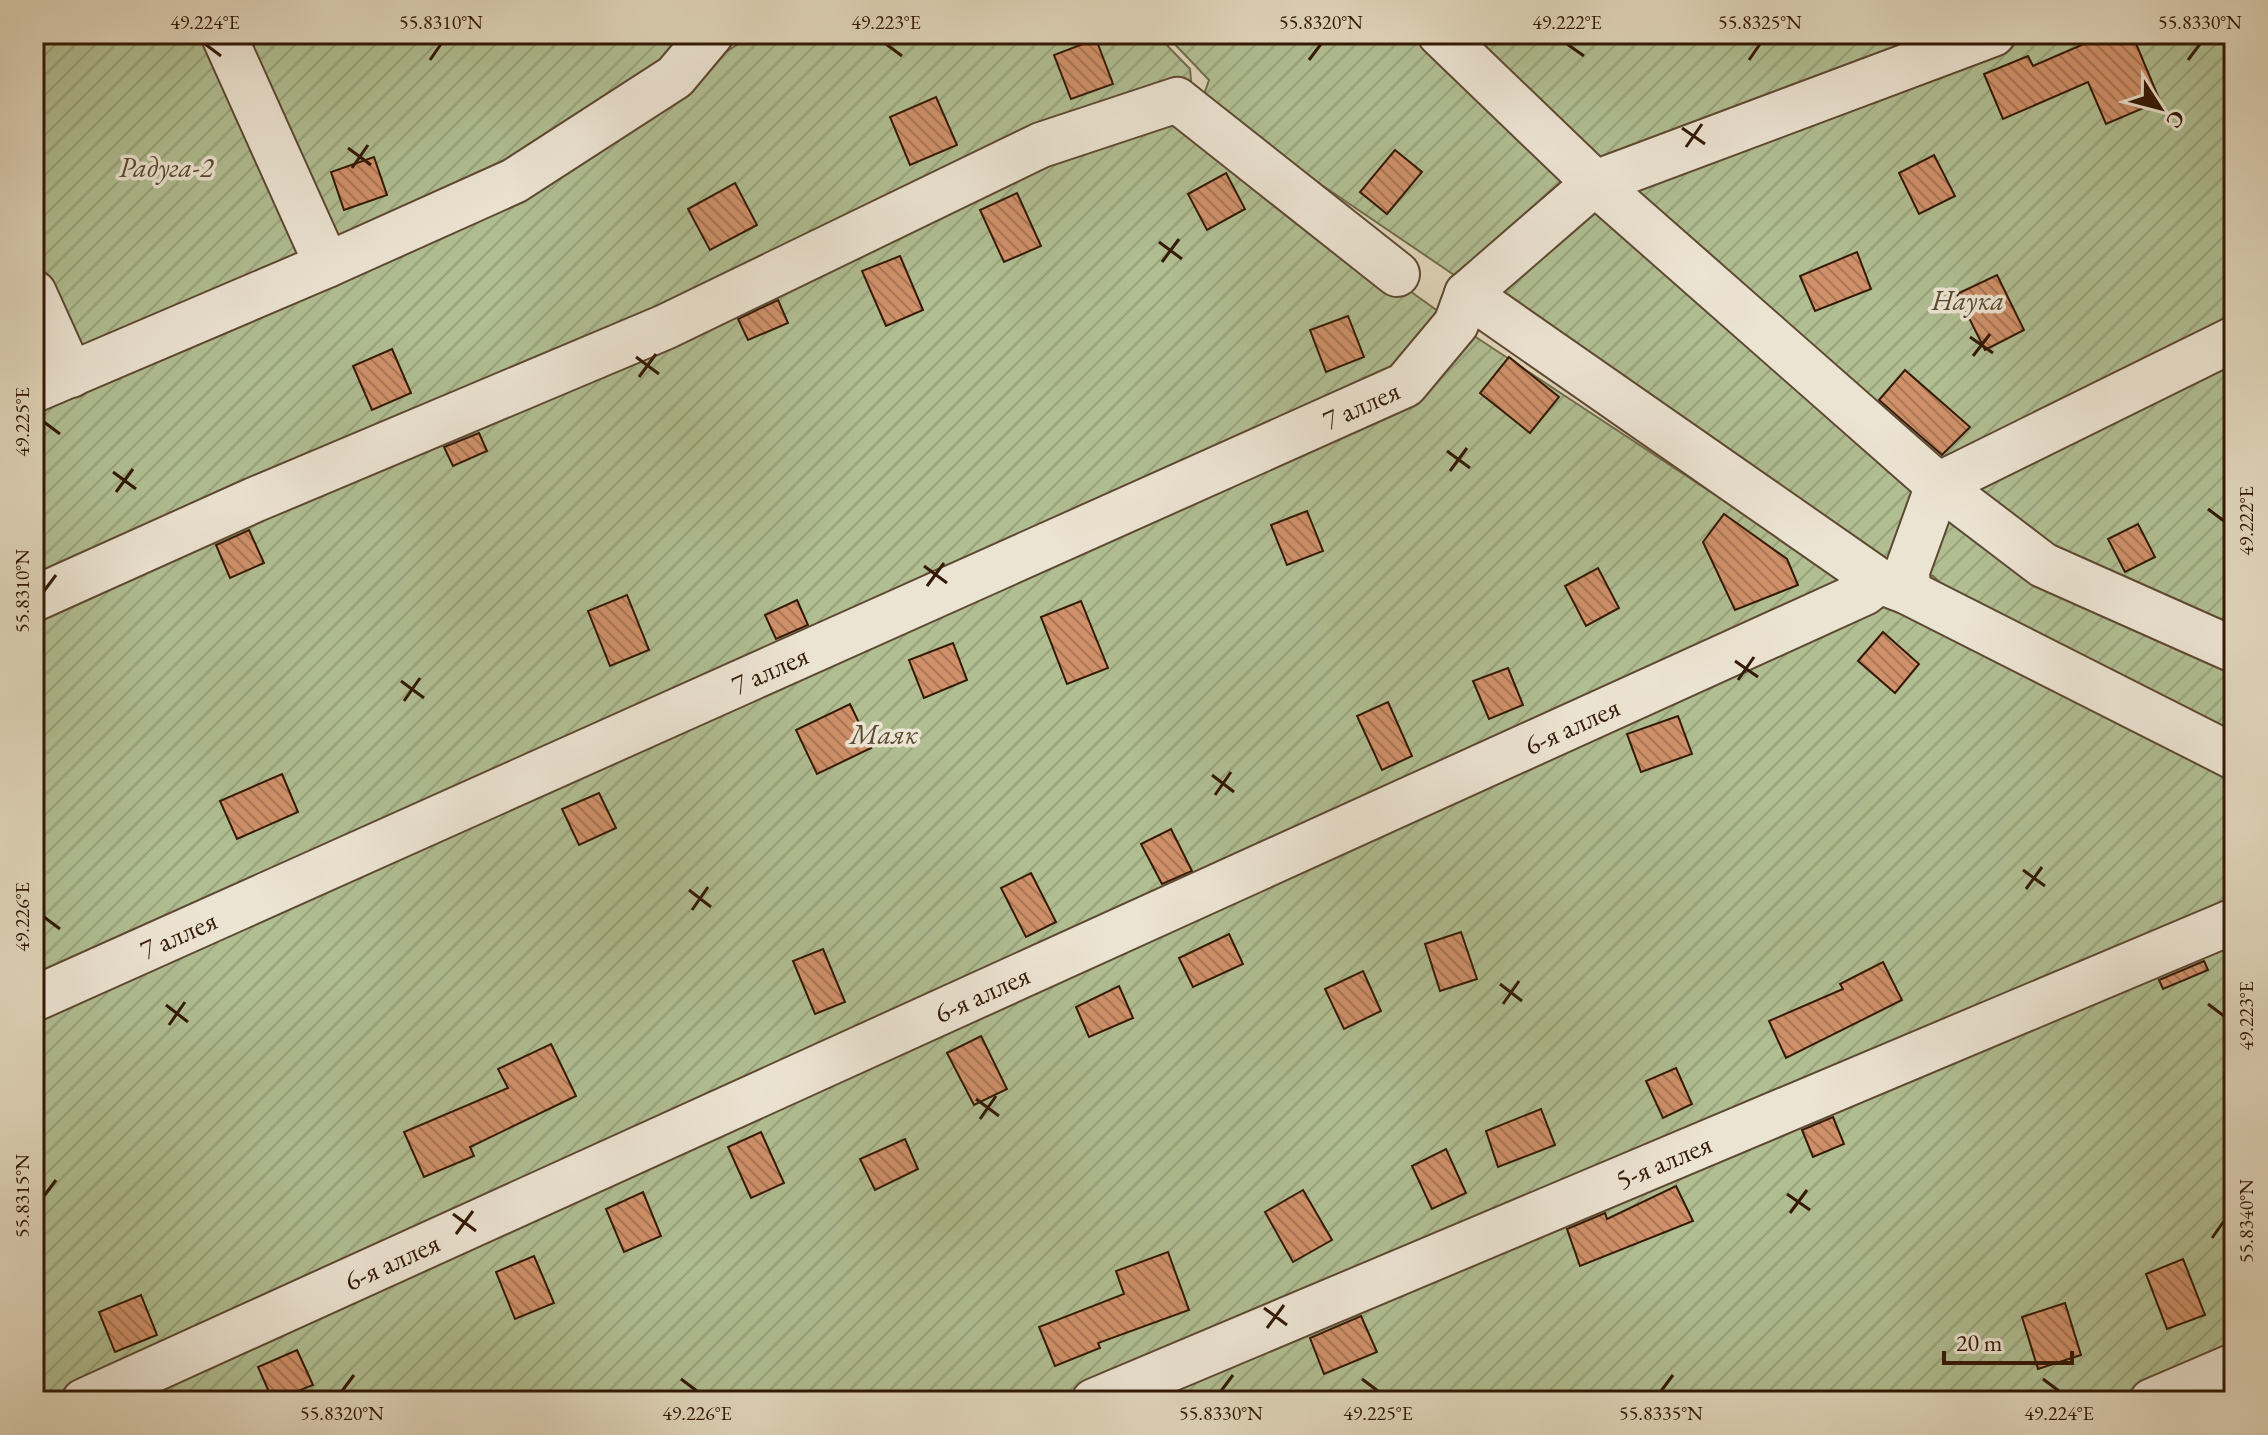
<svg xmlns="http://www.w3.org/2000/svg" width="2268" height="1435" font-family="'EB Garamond',serif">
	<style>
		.garden { fill: url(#garden-furrows); stroke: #726c4c; stroke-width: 2 }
		.building { fill: url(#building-back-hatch); stroke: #341905; stroke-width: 2 }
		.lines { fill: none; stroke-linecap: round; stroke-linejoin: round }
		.minor-casing { stroke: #5f4832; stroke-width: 48 }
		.minor { stroke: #ece4d3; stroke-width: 44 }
		.ticks { fill: none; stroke: #341905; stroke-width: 3 }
		.labels { text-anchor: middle; stroke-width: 7; stroke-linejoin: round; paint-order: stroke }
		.park-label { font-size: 28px; font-style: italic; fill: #594b2f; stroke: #ece4d3 }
		.street-label { font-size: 28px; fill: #341905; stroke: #ece4d3 }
		.neatline { fill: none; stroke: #341905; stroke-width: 3 }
		.ticks-label { font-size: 20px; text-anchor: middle; fill: #341905 }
	</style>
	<defs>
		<pattern id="garden-furrows" width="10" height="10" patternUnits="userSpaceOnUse" patternTransform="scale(2)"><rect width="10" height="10" fill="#b0be92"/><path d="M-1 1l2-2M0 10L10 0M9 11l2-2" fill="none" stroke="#98a37c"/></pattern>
		<pattern id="building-back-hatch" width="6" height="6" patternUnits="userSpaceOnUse" patternTransform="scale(2)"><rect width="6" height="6" fill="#d0916a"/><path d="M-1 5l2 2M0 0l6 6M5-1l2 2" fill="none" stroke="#aa7655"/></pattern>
	</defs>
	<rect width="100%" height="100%" fill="#e1d6bb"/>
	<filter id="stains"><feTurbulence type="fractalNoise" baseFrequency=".0025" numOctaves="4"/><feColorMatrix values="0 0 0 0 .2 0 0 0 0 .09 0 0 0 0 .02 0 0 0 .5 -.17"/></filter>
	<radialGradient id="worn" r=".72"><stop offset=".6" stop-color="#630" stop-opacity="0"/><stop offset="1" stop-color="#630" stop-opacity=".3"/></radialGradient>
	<g class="garden">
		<polygon points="34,34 732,34 472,179 34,369"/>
		<polygon points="755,34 1156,34 1190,69 1196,138 1456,324 1864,593 2234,779 2234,1401 34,1401 34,396 484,198"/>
		<polygon points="1165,34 2234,34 2234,739 1967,608 1933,576 1887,565 1515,319 1495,272 1460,279 1201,103 1209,80"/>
	</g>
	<g class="building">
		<polygon points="2107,34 2132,34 2160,101 2106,124 2088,82 2003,119 1984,74 2028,56 2033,66"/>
		<polygon points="1096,39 1113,84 1071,99 1054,55"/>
		<polygon points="936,97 957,145 910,165 890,117"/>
		<polygon points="1395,150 1422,172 1387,214 1360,192"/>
		<polygon points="1934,155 1955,196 1919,214 1899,173"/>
		<polygon points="374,157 387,195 344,210 331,172"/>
		<polygon points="1226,173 1245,209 1207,230 1188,194"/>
		<polygon points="735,183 757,225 710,250 688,209"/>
		<polygon points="1017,193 1041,246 1004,262 980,210"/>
		<polygon points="1857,252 1871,289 1815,311 1800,276"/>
		<polygon points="900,256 923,310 886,326 862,271"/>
		<polygon points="1997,275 2024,330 1985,350 1957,294"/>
		<polygon points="778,300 788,323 748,340 738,319"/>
		<polygon points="1348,316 1364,357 1326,372 1310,330"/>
		<polygon points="392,349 411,393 372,410 353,366"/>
		<polygon points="1509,357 1559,397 1530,433 1480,393"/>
		<polygon points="1905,370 1970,427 1942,455 1879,400"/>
		<polygon points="479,433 487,451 453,466 444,447"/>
		<polygon points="1307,511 1323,551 1287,565 1271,525"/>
		<polygon points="1724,514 1787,559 1798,585 1735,610 1703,542"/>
		<polygon points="2138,524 2155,557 2125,572 2108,539"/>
		<polygon points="249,530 264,563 230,578 216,545"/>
		<polygon points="1598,568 1619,608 1586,626 1565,586"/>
		<polygon points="627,595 649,650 610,666 588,611"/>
		<polygon points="797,600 808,625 776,639 765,615"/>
		<polygon points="1081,601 1108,668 1067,684 1041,617"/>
		<polygon points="1883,632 1919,664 1895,693 1858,661"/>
		<polygon points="953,643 967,680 924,698 909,660"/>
		<polygon points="1508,668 1523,705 1489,719 1473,681"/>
		<polygon points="1388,702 1412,756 1382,770 1357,716"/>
		<polygon points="850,704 871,748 817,774 796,730"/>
		<polygon points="1678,716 1692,754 1641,772 1627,734"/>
		<polygon points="282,774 298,812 237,839 220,801"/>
		<polygon points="599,793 616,828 579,845 562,809"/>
		<polygon points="1171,829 1192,871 1162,884 1141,844"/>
		<polygon points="1031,873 1056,922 1026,937 1001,888"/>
		<polygon points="1461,932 1477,979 1440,991 1425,944"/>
		<polygon points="1229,934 1243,964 1193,987 1179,958"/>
		<polygon points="823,949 845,1002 815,1014 793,961"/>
		<polygon points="2204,961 2208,970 2163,989 2159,980"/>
		<polygon points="1883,962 1902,1000 1786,1058 1769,1021 1843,989 1840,984"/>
		<polygon points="1363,971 1381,1011 1344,1029 1325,989"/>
		<polygon points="1119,986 1133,1018 1089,1037 1076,1007"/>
		<polygon points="981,1036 1007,1089 974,1105 947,1053"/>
		<polygon points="551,1044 576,1096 470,1147 474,1156 424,1177 404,1132 508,1088 498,1069"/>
		<polygon points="1676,1068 1692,1104 1663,1118 1646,1081"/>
		<polygon points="1541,1109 1555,1145 1498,1167 1486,1131"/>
		<polygon points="1833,1117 1844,1144 1813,1157 1802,1130"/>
		<polygon points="761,1132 784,1183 751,1198 728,1147"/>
		<polygon points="905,1139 918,1169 875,1190 860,1159"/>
		<polygon points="1446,1149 1466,1193 1432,1209 1412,1166"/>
		<polygon points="1676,1186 1693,1221 1580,1266 1567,1229 1605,1213 1607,1219"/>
		<polygon points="1303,1190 1332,1240 1293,1262 1265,1212"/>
		<polygon points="643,1192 661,1236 624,1252 606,1209"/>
		<polygon points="1168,1252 1189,1310 1098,1343 1100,1348 1055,1366 1039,1327 1124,1294 1116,1271"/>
		<polygon points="534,1256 554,1303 515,1319 496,1272"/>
		<polygon points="2183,1259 2205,1315 2167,1329 2146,1274"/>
		<polygon points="141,1295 157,1335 115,1352 99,1312"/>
		<polygon points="2065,1303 2081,1355 2038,1369 2022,1317"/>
		<polygon points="1361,1316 1377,1352 1324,1374 1310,1338"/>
		<polygon points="297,1350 313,1385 273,1401 258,1367"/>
	</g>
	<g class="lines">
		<g class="minor-casing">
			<g id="minor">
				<polyline points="223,34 327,265"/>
				<polyline points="1440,34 1595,183 1938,485 1907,571 1908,592"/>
				<polyline points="34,293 71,375"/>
				<polyline points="1467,294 1879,581 1908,592 2234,757"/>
				<polyline points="1467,294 1595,183 1993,34"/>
				<polyline points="2234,339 1938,485 2043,565 2234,650"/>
				<polyline points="34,390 327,265 514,181 675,77 711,34"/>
				<polyline points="34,599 254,500 665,327 1041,145 1177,100 1397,274"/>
				<path id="s1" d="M 34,999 L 1405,385 L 1456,324 L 1467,294"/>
				<path id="s2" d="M 84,1401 L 1864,593 L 1879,581"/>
				<path id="s3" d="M 1094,1401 L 2234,921"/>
				<polyline points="2152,1401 2234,1366"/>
			</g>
		</g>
		<use href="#minor" class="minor"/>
	</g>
	<path class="ticks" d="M 205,44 L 221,56M 886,44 L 902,56M 1567,44 L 1584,56M 430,60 L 441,44M 1309,60 L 1321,44M 1749,60 L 1760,44M 2188,60 L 2200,44M 1682,128 L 1705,144M 1686,147 L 1702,124M 348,148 L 371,165M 352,168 L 368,145M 1159,242 L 1182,259M 1162,262 L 1179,239M 1970,337 L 1993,353M 1973,356 L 1990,334M 636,357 L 659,374M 639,377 L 656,354M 44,422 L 60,434M 1447,451 L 1470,468M 1450,471 L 1467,448M 113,472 L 136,489M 116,492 L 133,469M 2208,509 L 2224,521M 924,566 L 947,583M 927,586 L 944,563M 44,591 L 56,575M 1735,661 L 1758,677M 1738,680 L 1754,657M 401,681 L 424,698M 404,701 L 420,678M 1212,775 L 1234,792M 1215,795 L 1231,772M 2023,870 L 2045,886M 2026,889 L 2042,867M 689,890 L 711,907M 692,910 L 708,887M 44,917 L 60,929M 1500,984 L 1522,1001M 1503,1004 L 1519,981M 2208,1004 L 2224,1016M 166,1005 L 188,1022M 169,1025 L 185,1002M 976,1099 L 999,1116M 980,1119 L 996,1096M 1787,1194 L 1810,1210M 44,1196 L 56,1180M 1790,1213 L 1807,1190M 453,1214 L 476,1231M 456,1234 L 473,1211M 2212,1238 L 2224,1221M 1264,1308 L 1287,1325M 1267,1328 L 1284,1305M 681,1379 L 697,1391M 1362,1379 L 1378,1391M 2043,1379 L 2059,1391M 342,1391 L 354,1375M 1221,1391 L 1233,1375M 1661,1391 L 1673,1375"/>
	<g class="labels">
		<g class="park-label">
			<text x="166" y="177">Радуга-2</text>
			<text x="1968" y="310">Наука</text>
			<text x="884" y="744">Маяк</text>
		</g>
		<g class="street-label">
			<text dy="10" stroke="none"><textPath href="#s1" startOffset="1454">7 аллея</textPath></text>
			<text dy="10" stroke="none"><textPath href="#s1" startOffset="806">7 аллея</textPath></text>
			<text dy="10" stroke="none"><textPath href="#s2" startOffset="1634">6-я аллея</textPath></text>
			<text dy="10" stroke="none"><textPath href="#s1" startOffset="158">7 аллея</textPath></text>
			<text dy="10" stroke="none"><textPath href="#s2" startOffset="986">6-я аллея</textPath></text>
			<text dy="10" stroke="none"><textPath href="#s3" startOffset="618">5-я аллея</textPath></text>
			<text dy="10" stroke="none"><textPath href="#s2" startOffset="338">6-я аллея</textPath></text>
		</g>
	</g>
	<rect width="2268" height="1435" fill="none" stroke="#e1d6bb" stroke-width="88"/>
	<g transform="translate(2160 108) rotate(126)" stroke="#ece4d3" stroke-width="6" paint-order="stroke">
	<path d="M0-6L14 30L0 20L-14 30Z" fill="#341905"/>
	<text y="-12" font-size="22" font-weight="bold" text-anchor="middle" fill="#341905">С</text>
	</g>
	<path d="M1944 1351v12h128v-12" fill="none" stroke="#341905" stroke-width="4"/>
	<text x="1956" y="1351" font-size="24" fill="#341905" stroke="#ece4d3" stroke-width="6" paint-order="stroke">20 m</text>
	<rect x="44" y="44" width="2180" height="1347" class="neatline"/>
	<g class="ticks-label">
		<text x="205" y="29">49.224°E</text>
		<text x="441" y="29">55.8310°N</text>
		<text x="886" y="29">49.223°E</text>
		<text x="1321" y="29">55.8320°N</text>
		<text x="1567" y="29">49.222°E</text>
		<text x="1760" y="29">55.8325°N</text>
		<text x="2200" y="29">55.8330°N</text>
		<text transform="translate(22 422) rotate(-90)" y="7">49.225°E</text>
		<text transform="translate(2246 521) rotate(-90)" y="7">49.222°E</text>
		<text transform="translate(22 591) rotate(-90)" y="7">55.8310°N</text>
		<text transform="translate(22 917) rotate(-90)" y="7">49.226°E</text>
		<text transform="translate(2246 1016) rotate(-90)" y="7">49.223°E</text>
		<text transform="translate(22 1196) rotate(-90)" y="7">55.8315°N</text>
		<text transform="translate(2246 1221) rotate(-90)" y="7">55.8340°N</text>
		<text x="342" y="1420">55.8320°N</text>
		<text x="697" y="1420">49.226°E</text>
		<text x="1221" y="1420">55.8330°N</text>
		<text x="1378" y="1420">49.225°E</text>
		<text x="1661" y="1420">55.8335°N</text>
		<text x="2059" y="1420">49.224°E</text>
	</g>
	<rect width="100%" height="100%" filter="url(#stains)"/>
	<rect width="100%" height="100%" fill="url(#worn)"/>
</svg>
